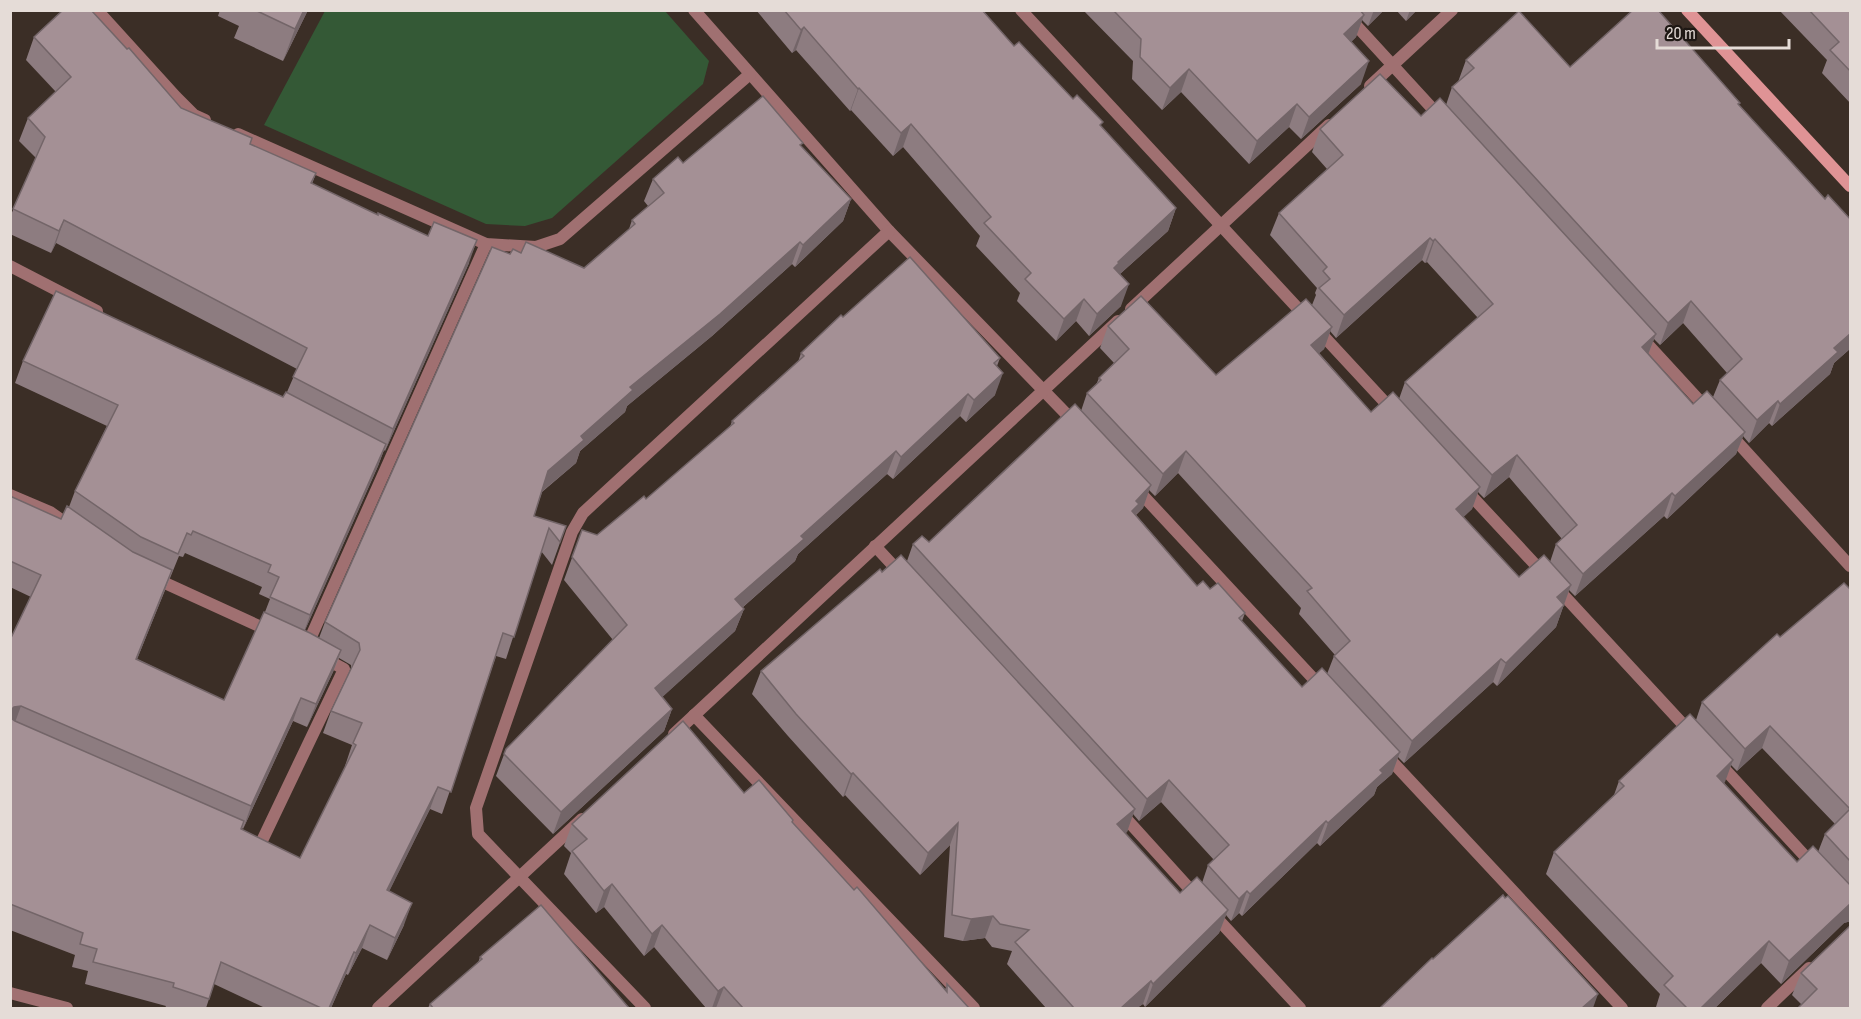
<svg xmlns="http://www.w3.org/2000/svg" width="1861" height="1019" font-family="'Sofia Sans Condensed',sans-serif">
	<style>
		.green { fill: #345936 }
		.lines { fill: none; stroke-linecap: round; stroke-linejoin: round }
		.street { stroke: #a07071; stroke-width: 12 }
		.secondary { stroke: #df9395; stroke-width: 12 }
		.wall { fill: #8d7c80; fill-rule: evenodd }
		.shaded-wall { fill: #736568 }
		.building { fill: #a49095; stroke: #736568; stroke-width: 1.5 }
	</style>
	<rect width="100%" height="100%" fill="#3b2e26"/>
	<polygon class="green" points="325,11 665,11 709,61 703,84 552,218 525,226 486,224 264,125"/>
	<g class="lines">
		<g class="street">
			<polyline points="97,10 176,97 194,115 205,120"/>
			<polyline points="694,10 889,231 1076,424"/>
			<polyline points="1021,10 1393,411"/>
			<polyline points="1342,10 1441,118"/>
			<polyline points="1370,86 1452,10"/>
			<polyline points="238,134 486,244 536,247 560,239 750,74"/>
			<polyline points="10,266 97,311"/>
			<polyline points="1131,309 1329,125"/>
			<polyline points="1641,337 1708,410"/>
			<polyline points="1730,434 1850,566"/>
			<polyline points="1135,487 1323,689"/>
			<polyline points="1464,488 1544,574"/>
			<polyline points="10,495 50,512 70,526"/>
			<polyline points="875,546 901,574"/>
			<polyline points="154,578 272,632"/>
			<polyline points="1556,587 1691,733"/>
			<polyline points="306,648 486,244"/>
			<polyline points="694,715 974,1008"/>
			<polyline points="674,734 1118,321"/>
			<polyline points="1385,754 1622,1008"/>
			<polyline points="1719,763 1815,867"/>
			<polyline points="1120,812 1197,897"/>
			<polyline points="253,842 260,845 344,669 322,657"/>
			<polyline points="1213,914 1300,1008"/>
			<polyline points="10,993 67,1008"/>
			<polyline points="378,1008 582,819"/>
			<polyline points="645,1008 478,834 476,808 572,532 583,513 889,231"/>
			<polyline points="1767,1008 1809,968"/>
		</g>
		<polyline class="secondary" points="1687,10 1850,186"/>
	</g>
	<g class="wall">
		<polygon points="220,10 308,10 283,61 234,38 239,26 218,16"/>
		<polygon points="756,10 982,10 1014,46 1101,127 1176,208 1168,231 1120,274 1121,306 1089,336 1076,321 1056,341 1017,301 1020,293 976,246 980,236 903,147 893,156 851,110 850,111 796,50 792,53"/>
		<polygon points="1083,10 1384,10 1368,26 1362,20 1356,37 1351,42 1361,84 1301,139 1289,127 1249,164 1181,92 1162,110 1132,79 1133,61"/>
		<polygon points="1396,10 1417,10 1406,21"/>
		<polygon points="1779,10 1851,10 1851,104 1822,73 1827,60"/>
		<path d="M 34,37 L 181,108 L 250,144 L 316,173 L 312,184 L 469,263 L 385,451 L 384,450 L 378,466 L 305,630 L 319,638 L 325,622 L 510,254 L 521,253 L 584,268 L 629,229 L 632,220 L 648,206 L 644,201 L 653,179 L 683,163 L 801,146 L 851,199 L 843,221 L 795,267 L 792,264 L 712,336 L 627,406 L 625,412 L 580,451 L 576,463 L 542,492 L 534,516 L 566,526 L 552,565 L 541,551 L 506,659 L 496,656 L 442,814 L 430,809 L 389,891 L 404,925 L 387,960 L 362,948 L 348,975 L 346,974 L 331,1008 L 265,1008 L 214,984 L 206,1008 L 165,1008 L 166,1006 L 85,984 L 88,971 L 72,967 L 75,955 L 10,930 L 10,640 L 31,597 L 10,587 L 10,496 L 61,519 L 69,507 L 75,491 L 107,426 L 15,383 L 23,361 L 283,397 L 287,392 L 297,369 L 56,243 L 51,253 L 10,234 L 10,217 L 36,158 L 19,141 L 28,118 L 56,92 L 26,60 ZM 185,553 L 262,587 L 259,594 L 270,599 L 265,612 L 224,700 L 137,659 L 179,556 L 183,557 ZM 339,658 L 351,665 L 351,668 L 331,711 L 323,733 L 352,745 L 345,766 L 346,766 L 300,858 L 241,829 L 242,828 L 243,829 L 293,721 L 307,727 L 333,672 Z"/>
		<path d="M 1466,60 L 1570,67 L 1739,105 L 1825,199 L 1851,220 L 1851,348 L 1834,363 L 1830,374 L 1772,426 L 1769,423 L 1749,443 L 1743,436 L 1736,454 L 1667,519 L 1664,516 L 1575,596 L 1569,590 L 1556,627 L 1497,686 L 1493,682 L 1404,763 L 1398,757 L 1392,774 L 1377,787 L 1374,795 L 1320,846 L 1317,843 L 1242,916 L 1239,913 L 1231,921 L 1226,915 L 1219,933 L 1145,1007 L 1143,1004 L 1137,1008 L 1046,1008 L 1007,964 L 1012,951 L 992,947 L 985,938 L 963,941 L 944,937 L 950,845 L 920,875 L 845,795 L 843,797 L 788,736 L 752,694 L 761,671 L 882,572 L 907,561 L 913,544 L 929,542 L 1081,411 L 1087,393 L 1096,385 L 1099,378 L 1114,363 L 1100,348 L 1108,326 L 1216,375 L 1312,305 L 1316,295 L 1315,293 L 1317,288 L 1270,235 L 1279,213 L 1327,169 L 1312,152 L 1320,129 L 1421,116 L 1446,105 L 1452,87 L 1458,82 ZM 1422,260 L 1425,263 L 1427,262 L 1478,318 L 1405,382 L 1399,399 L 1371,412 L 1319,353 L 1324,349 L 1330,331 L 1336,338 ZM 1683,323 L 1727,373 L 1720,380 L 1713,397 L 1693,404 L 1648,355 L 1654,339 L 1660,345 ZM 1178,473 L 1301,608 L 1299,614 L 1335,655 L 1334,656 L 1327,674 L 1302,687 L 1242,621 L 1245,613 L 1210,589 L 1197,586 L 1136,515 L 1143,508 L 1149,490 L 1155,496 ZM 1509,477 L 1562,539 L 1556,544 L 1550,562 L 1519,577 L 1463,517 L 1472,509 L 1478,492 L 1484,498 ZM 1161,802 L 1214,860 L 1208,865 L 1202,883 L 1180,893 L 1125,833 L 1127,832 L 1133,814 L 1139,821 Z"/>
		<polygon points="843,317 1000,358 997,366 995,395 966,422 960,416 893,479 887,474 798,554 795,561 742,608 744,609 735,631 662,697 672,709 664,731 553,834 496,776 506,749 613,640 564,580 582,530 597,535 646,499 730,427 732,421 798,362 801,353"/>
		<path d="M 1851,590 L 1851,921 L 1844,923 L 1781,984 L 1761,963 L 1715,1008 L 1657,1008 L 1656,1007 L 1660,994 L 1546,874 L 1554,852 L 1614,795 L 1619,781 L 1696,720 L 1702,702 L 1780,637 ZM 1762,748 L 1835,824 L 1825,834 L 1818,852 L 1797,862 L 1724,783 L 1731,765 L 1737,771 Z"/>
		<polygon points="744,793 793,822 945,990 947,984 969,1008 706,1008 654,947 644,956 604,907 596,913 564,874 571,853 564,846 572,824"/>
		<polygon points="480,957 629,1008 428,1008 430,1004 478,963"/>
		<polygon points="1801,973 1851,1008 1802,1005 1792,995"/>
	</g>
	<g class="shaded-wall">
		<polygon points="304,10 308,10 283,61 295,29"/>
		<polygon points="1374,10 1384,10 1368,26"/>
		<polygon points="1410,10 1417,10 1406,21"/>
		<polygon points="1364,15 1356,37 1336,56 1344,34"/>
		<polygon points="804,27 796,50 792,53 801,30"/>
		<polygon points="1369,61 1361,84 1301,139 1309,117"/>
		<polygon points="1189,69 1181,92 1162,110 1170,88"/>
		<polygon points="859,88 851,110 850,111 858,89"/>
		<polygon points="1297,104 1289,127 1249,164 1257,141"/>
		<polygon points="911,124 903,147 893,156 901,133"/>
		<polygon points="851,199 843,221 795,267 803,245"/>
		<polygon points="1176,208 1168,231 1113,280 1114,268 1118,262"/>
		<polygon points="64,220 56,243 51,253 59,231"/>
		<polygon points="1430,238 1422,260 1336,338 1344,315"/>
		<polygon points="1435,239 1427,262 1425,263 1433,241"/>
		<polygon points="477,240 469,263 385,451 393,429"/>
		<polygon points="800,242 792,264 712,336 627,406 625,412 580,451 576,463 540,493 548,471 581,436 630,387"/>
		<polygon points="1129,284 1121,306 1089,336 1097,314"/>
		<polygon points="1084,299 1076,321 1056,341 1064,319"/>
		<polygon points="1691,301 1683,323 1660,345 1668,323"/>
		<polygon points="1332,327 1324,349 1303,368 1311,345"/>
		<polygon points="1851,333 1851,348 1834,363 1830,374 1772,426 1780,404 1834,348"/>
		<polygon points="1656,334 1647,357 1642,347"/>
		<polygon points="1003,373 995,395 966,422 974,400"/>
		<polygon points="968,394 960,416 893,479 901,457"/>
		<polygon points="1778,401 1769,423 1749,443 1757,420"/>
		<polygon points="1745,432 1736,454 1667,519 1675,496"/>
		<polygon points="386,444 378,466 302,637 310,615"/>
		<polygon points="896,451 887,474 798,554 795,561 727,621 735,599 801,536"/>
		<polygon points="1186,451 1178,473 1155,496 1163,474"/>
		<polygon points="1517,455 1509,477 1484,498 1492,475"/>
		<polygon points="1151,485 1143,508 1135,515 1124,533 1136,501"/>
		<polygon points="1480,487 1472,509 1448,532 1456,509"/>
		<polygon points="1672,493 1664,516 1575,596 1583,574"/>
		<polygon points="172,570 164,592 128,682 136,659"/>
		<polygon points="1571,585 1556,627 1497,686 1506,663 1557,597"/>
		<polygon points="744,609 735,631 647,711 655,688"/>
		<polygon points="341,650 333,672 307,727 316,704"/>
		<polygon points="1501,659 1493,682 1404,763 1412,741"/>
		<polygon points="301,698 293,721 243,829 251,806"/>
		<polygon points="21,706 13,728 10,711 14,707"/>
		<polygon points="672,709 664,731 553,834 561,812"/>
		<polygon points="1770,726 1762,748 1737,771 1745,749"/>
		<polygon points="1400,752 1392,774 1377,787 1374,795 1320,846 1328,823 1380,770"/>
		<polygon points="1733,760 1725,782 1709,798 1717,776"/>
		<polygon points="853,773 845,795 843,797 851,774"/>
		<polygon points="1169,780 1161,802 1139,821 1147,799"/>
		<polygon points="438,787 430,809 379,912 387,890"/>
		<polygon points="1135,809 1127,832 1109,847 1117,824"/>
		<polygon points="1326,821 1317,843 1242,916 1250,894"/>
		<polygon points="958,823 950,845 920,875 928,853"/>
		<polygon points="612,884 604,907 596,913 604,891"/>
		<polygon points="1247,891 1239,913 1231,921 1239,899"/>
		<polygon points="412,903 404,925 387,960 395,938"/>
		<polygon points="1851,903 1851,921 1844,923 1781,984 1789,961"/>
		<polygon points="1228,910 1219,933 1145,1007 1153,984"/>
		<polygon points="993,916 985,938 963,941 971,919"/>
		<polygon points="370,925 362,948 348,975 356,953"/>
		<polygon points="662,925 654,947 644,956 652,934"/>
		<polygon points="1769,941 1761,963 1715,1008 1701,1008"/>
		<polygon points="354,952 346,974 331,1008 329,1008"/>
		<polygon points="1151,981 1143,1004 1137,1008 1121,1008"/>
		<polygon points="724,987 716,1008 712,1008 718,991"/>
		<polygon points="1598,994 1593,1008 1582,1008"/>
	</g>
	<g class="building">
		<polygon points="63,10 91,10 127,49 129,48 181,108 252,138 250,144 316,173 311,183 378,215 378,213 428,236 434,222 477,240 393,429 293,377 307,348 64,220 59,231 13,209 45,137 28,118 71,77 34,37"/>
		<polygon points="255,10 304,10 295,29"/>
		<polygon points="784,10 982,10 1014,46 1019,42 1073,99 1077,95 1103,122 1100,125 1176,208 1118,262 1119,263 1114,268 1129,284 1097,314 1084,299 1064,319 1025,279 1031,273 984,223 991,217 911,124 901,133 859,88 858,89 804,27 801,30"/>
		<polygon points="1113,10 1360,10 1364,15 1344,34 1369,61 1309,117 1297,104 1257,141 1189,69 1170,88 1140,57 1141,39"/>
		<polygon points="1633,10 1658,10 1740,103 1738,104 1825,199 1828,195 1851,220 1851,333 1834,348 1838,352 1780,404 1778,401 1757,420 1720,380 1742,359 1691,301 1668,323 1452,87 1474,68 1466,60 1519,11 1570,67"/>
		<polygon points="1809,10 1851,10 1851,72 1830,50 1839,42"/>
		<polygon points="1380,74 1421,116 1440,98 1656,334 1642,347 1693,404 1707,391 1745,432 1675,496 1672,493 1583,574 1556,544 1577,525 1517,455 1492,475 1405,382 1493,304 1435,239 1433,241 1430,238 1344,315 1319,288 1330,279 1323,271 1327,267 1279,213 1343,155 1320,129"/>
		<polygon points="763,96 803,143 800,145 851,199 803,245 800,242 720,314 630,387 633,390 581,436 584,440 548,471 534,516 566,526 560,542 549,528 514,637 503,633 451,792 438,787 387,890 412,903 395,938 370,925 356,953 354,952 329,1008 321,1008 221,962 209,999 173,987 174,983 93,962 97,949 80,944 83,933 10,904 10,712 11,718 15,721 244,821 241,829 300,858 356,745 353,743 362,723 331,711 360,650 359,643 325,622 492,247 510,254 513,249 521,253 526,242 584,268 635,224 632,220 664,193 653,179 678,157 683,163"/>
		<polygon points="910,257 1000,358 994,363 1003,373 974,400 968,394 901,457 896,451 801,536 804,539 735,599 744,609 655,688 672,709 561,812 504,754 506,749 627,625 572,557 582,530 597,535 644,496 646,499 734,423 732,421 804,356 801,353 841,315 843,317"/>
		<polygon points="56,291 283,397 286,392 386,444 310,615 270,597 279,577 268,572 271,565 193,531 191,535 187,533 178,554 141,537 75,491 118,405 23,361"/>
		<polygon points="1141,296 1216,375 1306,299 1332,327 1311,345 1371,412 1393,392 1480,487 1456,509 1519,577 1544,555 1571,585 1557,597 1564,605 1506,663 1501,659 1412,741 1334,656 1350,641 1307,591 1312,588 1186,451 1163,474 1087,393 1101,380 1099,378 1129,349 1108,326"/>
		<polygon points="1075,404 1151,485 1136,501 1139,504 1132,511 1197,586 1203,581 1210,589 1218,583 1245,613 1239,618 1302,687 1322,668 1400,752 1380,770 1383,773 1328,823 1326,821 1250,894 1247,891 1239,899 1208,865 1229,845 1169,780 1147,799 913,544 922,536 929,542"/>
		<polygon points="10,496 61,519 67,506 133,552 172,570 136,659 224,700 264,612 310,633 341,650 316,704 301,698 251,806 21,706 14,707 10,711 10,640 41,575 10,561"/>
		<polygon points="901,555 1135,809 1117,824 1180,893 1197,877 1228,910 1153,984 1151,981 1121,1008 1074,1008 1015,942 1029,930 1000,924 993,916 971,919 952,915 958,823 928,853 853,773 851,774 796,714 761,671 880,569 882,572"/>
		<polygon points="1844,583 1851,590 1851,862 1825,834 1850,809 1770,726 1745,749 1702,702 1777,634 1780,637"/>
		<polygon points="1690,714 1733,760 1717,776 1797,862 1813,846 1851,886 1851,903 1789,961 1769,941 1701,1008 1687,1008 1664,985 1673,976 1554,852 1624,786 1619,781"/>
		<polygon points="683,721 744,793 759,780 793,820 792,822 854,890 857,887 947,992 947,984 969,1008 743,1008 724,987 718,991 662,925 652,934 612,884 604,891 572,851 587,839 572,824"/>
		<polygon points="1503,895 1505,898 1508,896 1598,994 1582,1008 1380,1008 1432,958 1433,959"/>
		<polygon points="541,905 629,1008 433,1008 430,1004 482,959 480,957"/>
		<polygon points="1851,925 1851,1008 1798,1008 1817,989 1801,973"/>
	</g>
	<rect width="1861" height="1019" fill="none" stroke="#e5dcd7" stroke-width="24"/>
	<path d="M1657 39v9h132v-9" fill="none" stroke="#e5dcd7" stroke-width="3"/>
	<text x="1666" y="39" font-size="18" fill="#e5dcd7" stroke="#1e1814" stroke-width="4.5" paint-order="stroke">20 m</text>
</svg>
